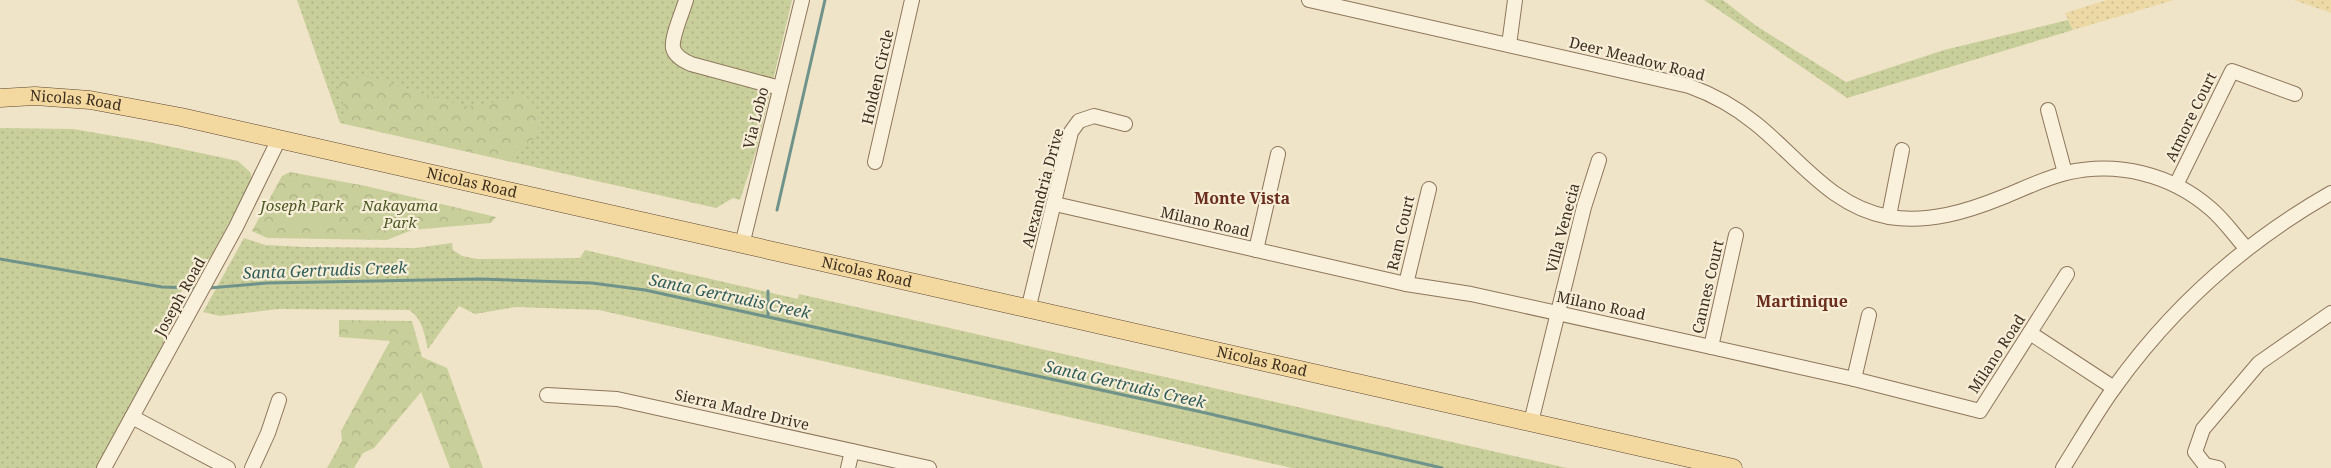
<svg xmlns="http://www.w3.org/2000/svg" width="2331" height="468" font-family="'Noto Serif',serif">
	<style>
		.grass { fill: url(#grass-dots) }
		.sand { fill: url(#sand-dots) }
		.park { fill: url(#park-crowns) }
		.garden { fill: #c9cf9b }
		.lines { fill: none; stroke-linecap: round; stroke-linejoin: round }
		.stream { stroke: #6f938a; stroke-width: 3 }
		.minor-casing { stroke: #8d765c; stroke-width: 16 }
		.major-casing { stroke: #5b4430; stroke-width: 19 }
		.minor { stroke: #faf1dc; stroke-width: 14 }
		.major { stroke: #f3d9a0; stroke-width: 18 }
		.labels { text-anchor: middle; stroke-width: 4.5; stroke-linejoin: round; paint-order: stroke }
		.street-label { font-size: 15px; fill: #3d2e20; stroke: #f7eed8 }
		.park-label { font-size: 15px; font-style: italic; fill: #4d5a26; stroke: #f7eed8 }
		.neighbourhood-label { font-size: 16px; font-weight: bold; fill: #6b2e1e; stroke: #f7eed8 }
		.water-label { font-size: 16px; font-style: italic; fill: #2f5d5a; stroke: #f7eed8 }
	</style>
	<defs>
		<pattern id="grass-dots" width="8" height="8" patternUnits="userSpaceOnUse" patternTransform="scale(1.25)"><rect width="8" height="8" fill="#c9cf9b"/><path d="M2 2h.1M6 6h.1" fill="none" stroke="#aeb285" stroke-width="1.8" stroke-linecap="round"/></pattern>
		<pattern id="sand-dots" width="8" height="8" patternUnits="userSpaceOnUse" patternTransform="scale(1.25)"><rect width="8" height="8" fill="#ecd9a5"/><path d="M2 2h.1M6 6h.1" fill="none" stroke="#cbbb8e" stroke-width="1.8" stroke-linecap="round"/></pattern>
		<pattern id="park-crowns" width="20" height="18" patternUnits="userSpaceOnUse" patternTransform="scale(1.25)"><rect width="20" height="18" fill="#c9cf9b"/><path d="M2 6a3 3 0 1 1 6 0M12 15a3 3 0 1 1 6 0" fill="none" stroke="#aeb285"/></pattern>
	</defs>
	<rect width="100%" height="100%" fill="#f0e4c8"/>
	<g class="grass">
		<polygon points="297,0 792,0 757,148 740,200 733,198 716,208 340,123"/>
		<polygon points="1704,0 1723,0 1755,25 1846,82 1944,50 2068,20 2073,30 1847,98"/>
		<polygon points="0,128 73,129 149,142 238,161 251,173 251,182 210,258 194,266 159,336 169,337 96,468 0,468"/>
		<path d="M 244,238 L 265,245 L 304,247 L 416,248 L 452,243 L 453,250 L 462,256 L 477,259 L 580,258 L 585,250 L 798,299 L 799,294 L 1567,468 L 1292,468 L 599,310 L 516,307 L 475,314 L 459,306 L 428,349 C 424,334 423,319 409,310 L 278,309 L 220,316 L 203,312 Z"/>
	</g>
	<g class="sand">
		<polygon points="2107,0 2174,0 2073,30 2065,13"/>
		<polygon points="2294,0 2331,0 2331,13"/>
	</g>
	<g class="park">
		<polygon points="368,77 465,106 482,105 525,95 536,107 540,123 533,140 515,151 512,162 348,124 337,79"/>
		<polygon points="290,172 366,186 496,217 491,223 412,230 387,240 267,238 252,231 282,176"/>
		<polygon points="339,320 412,321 422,357 447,368 483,468 450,468 421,392 374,448 363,453 354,468 327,468 342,441 341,431 390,341 339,337"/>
	</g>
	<polygon class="garden" points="282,201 331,202 330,228 281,227"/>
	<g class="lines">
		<g class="stream">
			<polyline points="777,210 825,0"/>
			<polyline points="0,259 162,287 197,288"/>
			<polyline points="209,288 267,283 479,279 592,283 645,290 1206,413 1442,468"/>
			<polyline points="768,316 768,291"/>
		</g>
		<g class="minor-casing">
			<g id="minor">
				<path d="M 686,0 C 683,11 671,38 673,48 C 675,56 684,61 691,64 L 780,88"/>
				<path d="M 1309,0 L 1689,86 C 1714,95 1734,106 1755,123 C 1798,157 1831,207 1889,217 C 1929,223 1966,212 2003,197 C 2023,189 2045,178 2066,173 C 2117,161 2171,174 2211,209 C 2224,220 2235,236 2246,248"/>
				<polyline points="1509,45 1515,0"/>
				<polyline points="2048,110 2065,173"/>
				<polyline points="875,162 912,0"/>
				<polyline points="2176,185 2232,71 2295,94"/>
				<polyline points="1055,204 1406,284 1471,294 1711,347 1854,379 1980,411 2067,274"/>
				<polyline points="1889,216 1902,150"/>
				<polyline points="742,245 802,0"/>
				<polyline points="1256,250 1278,154"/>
				<polyline points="1406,284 1429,189"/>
				<polyline points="1028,310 1071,132 1079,121 1094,116 1125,124"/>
				<polyline points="2030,333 2114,388"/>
				<polyline points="1711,347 1736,235"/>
				<polyline points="1854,379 1869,315"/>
				<polyline points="547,395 617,399 929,468"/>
				<polyline points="132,417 228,468"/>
				<polyline points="1531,422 1584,207 1599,160"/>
				<polyline points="104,468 236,227 279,139"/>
				<polyline points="252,468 268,433 279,400"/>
				<polyline points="848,468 852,451"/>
				<path d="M 2063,468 C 2080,441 2096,413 2114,388 C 2172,307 2245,242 2331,193"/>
				<polyline points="2218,468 2205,465 2195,452 2203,429 2259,363 2331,313"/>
			</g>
		</g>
		<g class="major-casing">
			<g id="major">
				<path id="s1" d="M 0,98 L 35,96 L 90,100 L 181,117 L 1733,468"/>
			</g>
		</g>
		<use href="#minor" class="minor"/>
		<use href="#major" class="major"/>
	</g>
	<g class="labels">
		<g class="street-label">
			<text transform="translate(1637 59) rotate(14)" y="5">Deer Meadow Road</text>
			<text transform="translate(878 77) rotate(-77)" y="5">Holden Circle</text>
			<text dy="5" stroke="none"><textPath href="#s1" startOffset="76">Nicolas Road</textPath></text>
			<text transform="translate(2191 117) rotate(-64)" y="5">Atmore Court</text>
			<text transform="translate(756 118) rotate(-76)" y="5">Via Lobo</text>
			<text dy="5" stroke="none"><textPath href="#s1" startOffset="481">Nicolas Road</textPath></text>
			<text transform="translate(1043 188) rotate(-75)" y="5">Alexandria Drive</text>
			<text transform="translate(1205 222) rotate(13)" y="5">Milano Road</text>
			<text transform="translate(1563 228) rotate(-75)" y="5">Villa Venecia</text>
			<text transform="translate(1401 233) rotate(-77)" y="5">Ram Court</text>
			<text dy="5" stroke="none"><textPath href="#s1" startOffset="886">Nicolas Road</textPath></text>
			<text transform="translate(1708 287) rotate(-77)" y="5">Cannes Court</text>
			<text transform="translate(180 297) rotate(-61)" y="5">Joseph Road</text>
			<text transform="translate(1601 306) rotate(12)" y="5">Milano Road</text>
			<text transform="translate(1997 354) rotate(-57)" y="5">Milano Road</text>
			<text dy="5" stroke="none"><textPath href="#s1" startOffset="1291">Nicolas Road</textPath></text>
			<text transform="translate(742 410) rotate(13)" y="5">Sierra Madre Drive</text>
		</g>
		<g class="park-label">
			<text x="302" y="211">Joseph Park</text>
			<text x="400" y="211">Nakayama<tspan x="400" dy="17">Park</tspan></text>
		</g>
		<g class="neighbourhood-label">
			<text x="1242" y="204">Monte Vista</text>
			<text x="1802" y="307">Martinique</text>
		</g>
		<g class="water-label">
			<text transform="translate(325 270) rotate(-2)" y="6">Santa Gertrudis Creek</text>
			<text transform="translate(730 296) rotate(12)" y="6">Santa Gertrudis Creek</text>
			<text transform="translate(1125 384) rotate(13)" y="6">Santa Gertrudis Creek</text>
		</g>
	</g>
</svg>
